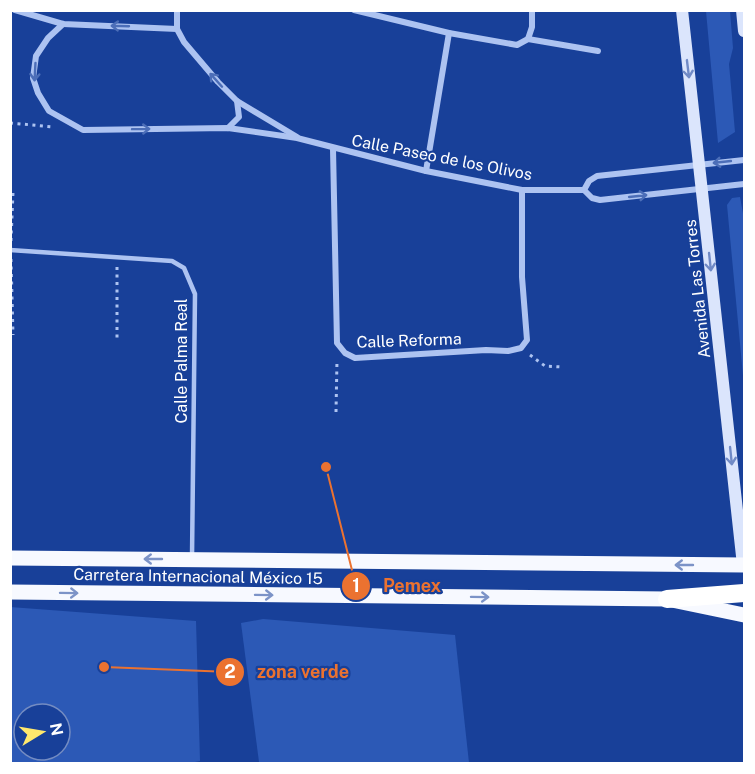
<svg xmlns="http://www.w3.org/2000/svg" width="755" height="774" font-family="'Public Sans',sans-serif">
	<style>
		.green { fill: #2c59b6; fill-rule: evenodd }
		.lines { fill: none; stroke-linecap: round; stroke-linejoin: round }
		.path { stroke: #adc3f1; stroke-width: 3; stroke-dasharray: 3 4.5; stroke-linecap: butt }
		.lane { stroke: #adc3f1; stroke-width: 4.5 }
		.street { stroke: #adc3f1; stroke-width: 6 }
		.secondary { stroke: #dbe5fc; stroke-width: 12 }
		.primary { stroke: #f7f9ff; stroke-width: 15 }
		.highway { stroke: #fff; stroke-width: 18 }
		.oneway { stroke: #4c6eb8 }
		.oneway2 { stroke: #708ac6 }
		.oneway3 { stroke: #7c93c7 }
		.labels { text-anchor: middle; stroke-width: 4.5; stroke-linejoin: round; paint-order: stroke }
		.street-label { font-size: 16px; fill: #fff; stroke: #184099 }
		.leader { fill: none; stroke: #eb7230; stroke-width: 2 }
		.callout-dot { fill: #eb7230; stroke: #184099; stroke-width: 2 }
		.mark-label { font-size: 18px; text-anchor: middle; font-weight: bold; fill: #fff }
		.callout-label { font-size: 18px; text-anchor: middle; font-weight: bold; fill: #eb7230; stroke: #184099; stroke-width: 4.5; stroke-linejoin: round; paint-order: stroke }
	</style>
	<rect width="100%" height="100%" fill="#184099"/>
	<g class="green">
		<polygon points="706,11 730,11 733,48 729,64 735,132 718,143"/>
		<polygon points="740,197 744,219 744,386 727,205 732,198"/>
		<path d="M 10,607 L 196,621 L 200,761 L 185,764 L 11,763 ZM 24,714 L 60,714 L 60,750 L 24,750 Z"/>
		<polygon points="263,619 455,635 469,763 259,762 241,623"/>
	</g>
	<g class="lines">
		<g class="path">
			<polyline points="10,123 54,127"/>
			<polyline points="11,241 13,192"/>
			<polyline points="11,259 13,335"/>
			<polyline points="117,267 117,342"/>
			<polyline points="530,355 545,366 563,367"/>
			<polyline points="336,412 337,360"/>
		</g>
		<polyline class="lane" points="10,250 172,261 184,268 195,294 192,558"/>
		<g class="street">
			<polyline points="15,10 63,24 177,29"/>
			<polyline points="177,10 177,29 184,42 218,82 237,101 297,137"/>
			<polyline points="354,10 449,33 517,45 528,39 598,51"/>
			<polyline points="63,24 48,38 36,56 33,78 38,93 49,111 83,130 228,128 297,138 426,171 522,190 584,190 592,198 600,200 744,184"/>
			<polyline points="528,39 532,27 532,10"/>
			<polyline points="228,128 239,117 237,101"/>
			<polyline points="333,149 337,343 345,353 355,358 486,350 508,351 521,348 527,340 522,277 522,190"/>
			<polyline points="426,171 449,33"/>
			<polyline points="584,190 589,181 597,176 744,160"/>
		</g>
		<g class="secondary">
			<polyline points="682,10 743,565"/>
			<polyline points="742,10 744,31"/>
		</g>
		<g class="primary">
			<polyline points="10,558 744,565"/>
			<polyline points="10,592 667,599 744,615"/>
		</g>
		<polyline class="highway" points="667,599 744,593"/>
	</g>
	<defs><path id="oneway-shaft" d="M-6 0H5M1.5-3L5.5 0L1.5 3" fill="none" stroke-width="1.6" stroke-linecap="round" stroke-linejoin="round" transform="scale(1.5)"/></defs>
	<g class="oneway">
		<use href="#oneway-shaft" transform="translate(120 26) rotate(-178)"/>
		<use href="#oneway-shaft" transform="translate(35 72) rotate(93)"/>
		<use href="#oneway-shaft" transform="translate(216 80) rotate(-132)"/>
		<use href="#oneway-shaft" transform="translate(141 129) rotate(-1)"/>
		<use href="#oneway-shaft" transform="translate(722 162) rotate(174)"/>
		<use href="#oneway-shaft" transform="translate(638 196) rotate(-6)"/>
	</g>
	<g class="oneway2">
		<use href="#oneway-shaft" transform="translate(688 69) rotate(83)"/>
		<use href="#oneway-shaft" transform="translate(710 262) rotate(84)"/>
		<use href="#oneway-shaft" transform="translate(731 456) rotate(84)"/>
	</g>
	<g class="oneway3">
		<use href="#oneway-shaft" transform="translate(153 559) rotate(-180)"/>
		<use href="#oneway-shaft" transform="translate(684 565) rotate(-180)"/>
		<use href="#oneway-shaft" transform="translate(69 593) rotate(1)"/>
		<use href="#oneway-shaft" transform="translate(264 595) rotate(1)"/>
		<use href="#oneway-shaft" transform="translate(480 597) rotate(1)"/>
	</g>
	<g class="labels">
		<g class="street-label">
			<text transform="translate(442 157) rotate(11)" y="6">Calle Paseo de los Olivos</text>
			<text transform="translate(697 289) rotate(-96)" y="6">Avenida Las Torres</text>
			<text transform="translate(409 340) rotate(-2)" y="6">Calle Reforma</text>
			<text transform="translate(181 361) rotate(-90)" y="6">Calle Palma Real</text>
			<text transform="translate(198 576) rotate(1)" y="6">Carretera Internacional México 15</text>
		</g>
	</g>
	<path class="leader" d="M326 467L356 586M104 667L230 672"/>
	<g class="callout-dot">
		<circle cx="326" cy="467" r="6"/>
		<circle cx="104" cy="667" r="6"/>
		<circle cx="356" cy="586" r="15"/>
		<circle cx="230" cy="672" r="15"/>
	</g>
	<g class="mark-label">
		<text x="356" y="592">1</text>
		<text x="230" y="678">2</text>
	</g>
	<g class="callout-label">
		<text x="412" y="592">Pemex</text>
		<text x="303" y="678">zona verde</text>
	</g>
	<rect width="755" height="774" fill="none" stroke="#ffffff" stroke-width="24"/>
	<g transform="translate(42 732) rotate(79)"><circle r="28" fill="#184099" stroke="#748cc2" stroke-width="1.5"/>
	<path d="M0-4.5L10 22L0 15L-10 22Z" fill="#ffe86d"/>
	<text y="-9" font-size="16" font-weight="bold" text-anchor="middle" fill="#ffffff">N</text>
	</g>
</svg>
